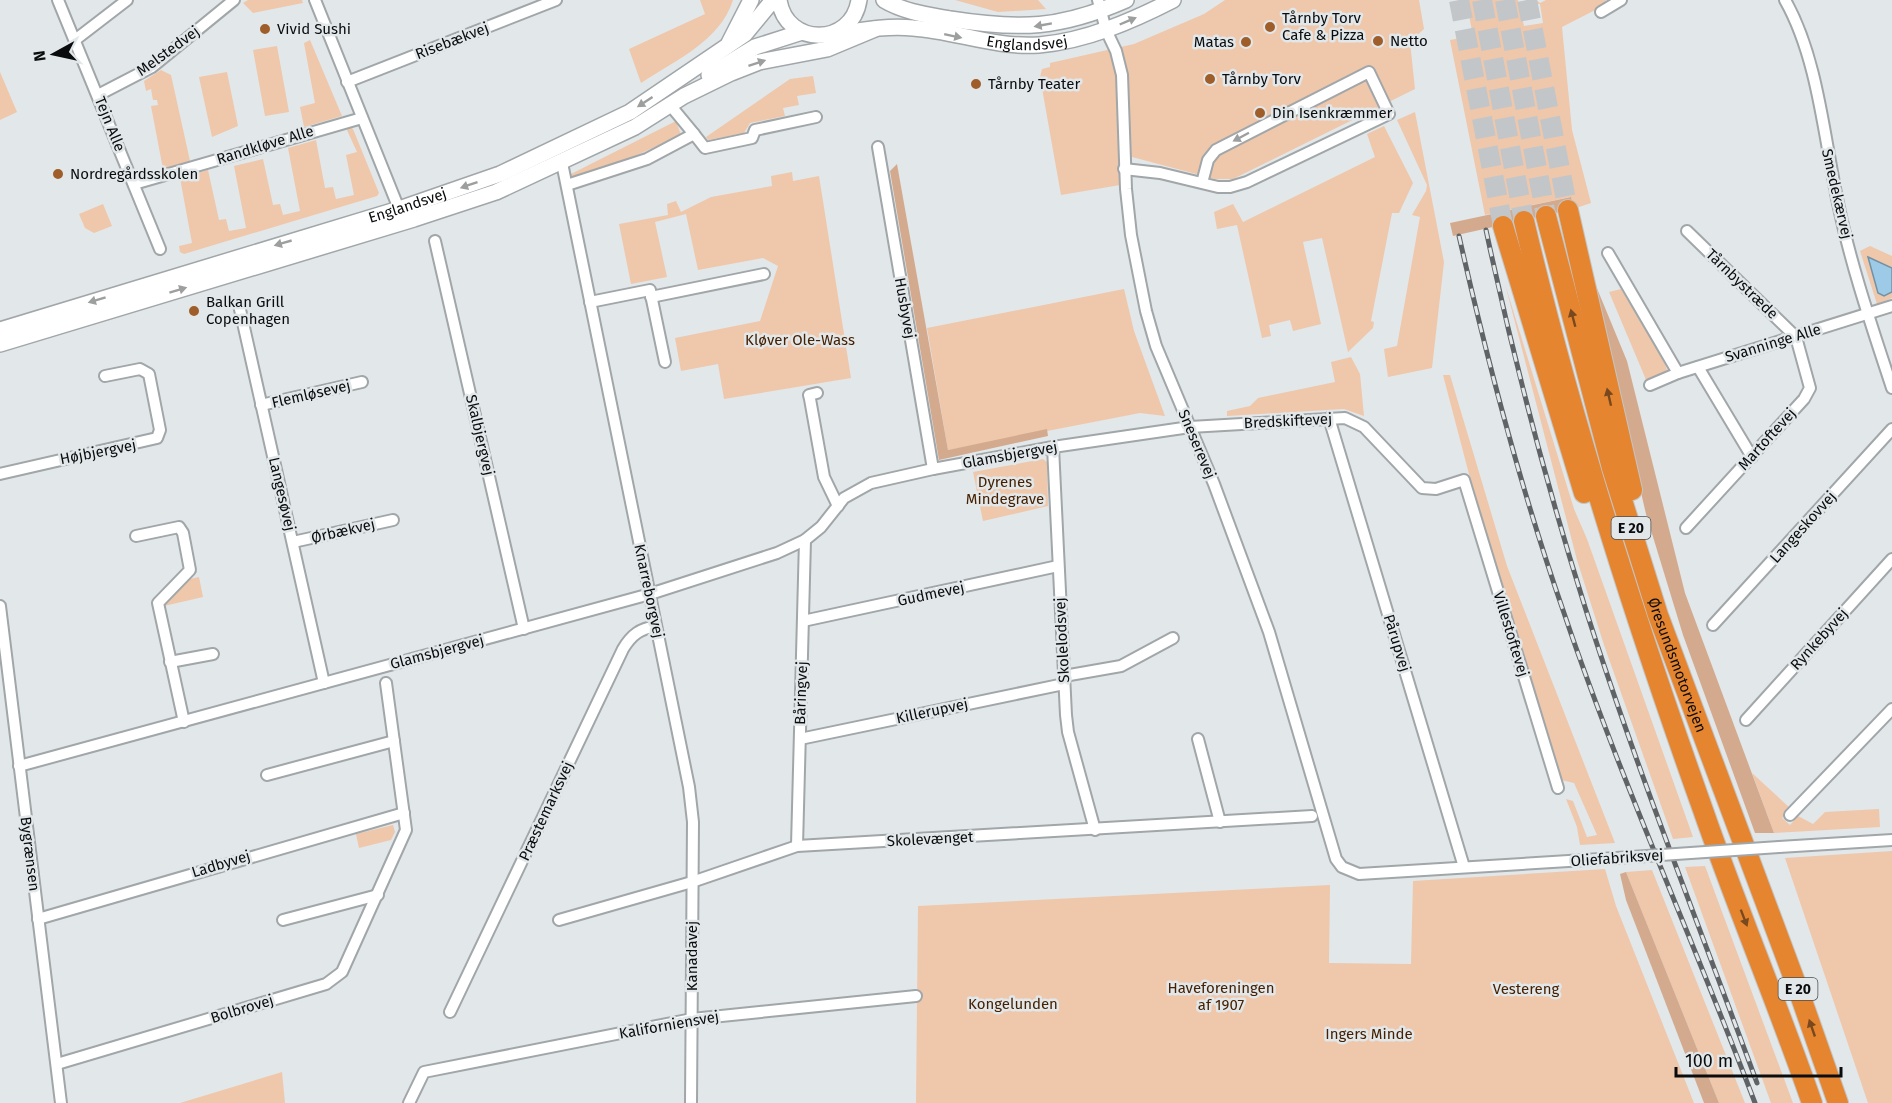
<svg xmlns="http://www.w3.org/2000/svg" width="1892" height="1103" font-family="'Fira Sans',sans-serif">
	<style>
		.green { fill: #efc7ab }
		.forest { fill: #d3aa8e }
		.water { fill: #9dcbe7; stroke: #7192a6; stroke-width: 1.5 }
		.lines { fill: none; stroke-linecap: round; stroke-linejoin: round }
		.highway-tunnel { stroke: #c2c6c9; stroke-width: 20; stroke-dasharray: 20 10; stroke-linecap: butt }
		.street-casing { stroke: #a1a6a9; stroke-width: 14 }
		.secondary-casing { stroke: #a1a6a9; stroke-width: 18 }
		.highway-casing { stroke: #c4c5c5; stroke-width: 22 }
		.street { stroke: #fff; stroke-width: 10 }
		.secondary { stroke: #fff; stroke-width: 15 }
		.highway { stroke: #e68530; stroke-width: 20 }
		.rail-casing { stroke: #606365; stroke-width: 5 }
		.rail { stroke: #e2e7ea; stroke-width: 3; stroke-dasharray: 9; stroke-linecap: butt }
		.street-bridge-casing { stroke: #a1a6a9; stroke-width: 14; stroke-linecap: butt }
		.street-bridge { stroke: #fff; stroke-width: 10 }
		.oneway { fill: #9d9e9e }
		.oneway2 { fill: #78481e }
		.poi-dot { fill: #9f5e29; stroke: #e2e7ea; stroke-width: 2 }
		.labels { text-anchor: middle; stroke-width: 5; stroke-linejoin: round; paint-order: stroke }
		.shield { fill: #e2e7ea; stroke: #4b4e4f; stroke-width: 1.5 }
		.shield-label { font-size: 14px; font-weight: bold; fill: #0a0c0d }
		.poi-label { font-size: 15px; fill: #0a0c0d; stroke: #e2e7ea; text-anchor: start }
		.street-label { font-size: 15px; fill: #0a0c0d; stroke: #e2e7ea }
		.park-label { font-size: 15px; fill: #462000; stroke: #e2e7ea }
	</style>
	<rect width="100%" height="100%" fill="#e2e7ea"/>
	<g class="green">
		<polygon points="248,0 302,0 303,3 253,13 243,3"/>
		<path d="M 700,0 L 733,0 C 720,41 676,60 641,83 L 629,49 L 705,14 Z"/>
		<polygon points="955,0 1038,0 1046,9 998,12"/>
		<polygon points="1225,0 1419,0 1424,29 1410,42 1415,89 1233,179 1215,179 1132,157 1125,159 1126,184 1061,195 1040,77 1042,69 1050,67 1050,63 1134,44 1204,14"/>
		<polygon points="1466,0 1518,0 1524,26 1543,23 1540,4 1536,4 1536,0 1540,3 1546,0 1606,0 1603,6 1562,27 1572,130 1591,203 1573,209 1570,197 1485,215 1450,40 1473,36"/>
		<polygon points="310,40 342,116 304,127 300,107 315,103 304,43"/>
		<polygon points="277,46 289,112 265,116 253,50"/>
		<polygon points="161,70 171,75 190,161 163,169 151,106 158,105 157,100 153,100 151,89 146,91 144,81"/>
		<polygon points="0,72 17,112 0,120"/>
		<polygon points="227,72 238,126 212,137 199,77"/>
		<polygon points="813,76 816,93 797,96 799,105 783,108 785,116 750,123 744,133 708,140 706,137 790,79"/>
		<polygon points="1415,112 1444,262 1432,368 1388,377 1384,349 1397,346 1420,217 1412,215 1426,191 1427,185 1397,120"/>
		<polygon points="676,121 681,135 626,160 573,177 569,175"/>
		<polygon points="1384,126 1413,183 1399,213 1392,213 1371,321 1374,322 1373,328 1348,352 1322,238 1303,242 1321,324 1293,331 1290,320 1269,325 1271,336 1262,338 1237,225 1217,229 1214,212 1233,204 1243,222 1375,157 1367,134"/>
		<polygon points="350,127 353,129 379,193 377,196 184,254 180,252 179,246 192,243 180,178 208,170 219,220 226,219 229,231 246,228 234,166 263,159 273,205 280,204 283,215 300,211 288,148 316,140 325,188 333,187 336,199 354,195 346,155 357,152 346,128"/>
		<polygon points="792,172 793,181 819,176 851,378 724,399 718,364 681,371 675,338 760,321 778,266 763,258 698,270 686,214 655,222 667,277 631,284 619,224 668,215 667,204 676,201 681,212 711,197 772,186 771,176"/>
		<polygon points="103,204 112,226 94,233 85,228 79,214"/>
		<polygon points="1870,246 1892,256 1892,298 1877,304 1860,251"/>
		<polygon points="1505,284 1574,509 1587,539 1693,837 1673,839 1604,645 1577,560"/>
		<polygon points="1124,289 1134,331 1165,416 1140,413 948,450 927,328"/>
		<polygon points="1621,289 1664,361 1667,370 1647,382 1609,292"/>
		<polygon points="1351,357 1360,374 1364,416 1344,409 1227,416 1227,411 1250,406 1258,398 1335,382 1331,362"/>
		<polygon points="1443,375 1450,375 1507,566 1615,843 1580,845 1577,827 1566,799 1573,801 1587,837 1597,835 1574,783 1561,780 1469,474"/>
		<polygon points="1043,459 1047,462 1048,506 983,521 973,472"/>
		<polygon points="199,577 203,597 164,606 190,579"/>
		<polygon points="1752,773 1791,809 1782,818 1790,825 1798,816 1813,824 1825,812 1879,809 1880,827 1774,833"/>
		<polygon points="393,825 395,832 391,840 359,848 356,834"/>
		<polygon points="1892,851 1892,1103 1868,1103 1785,858"/>
		<polygon points="1705,866 1793,1103 1771,1103 1685,867"/>
		<polygon points="1605,869 1616,906 1694,1103 916,1103 918,906 1330,885 1329,963 1411,964 1413,881"/>
		<polygon points="1652,870 1745,1103 1719,1103 1626,872"/>
		<polygon points="282,1072 285,1103 180,1103"/>
	</g>
	<g class="forest">
		<polygon points="897,164 948,450 1047,429 1048,436 939,460 890,171"/>
		<polygon points="1571,197 1573,209 1453,236 1450,223"/>
		<polygon points="1589,269 1627,361 1685,593 1774,833 1755,833 1683,635 1646,514"/>
		<polygon points="1626,872 1719,1103 1704,1103 1626,900 1620,874"/>
	</g>
	<polygon class="water" points="1868,257 1892,268 1892,292 1884,296 1878,293"/>
	<g class="lines">
		<g class="highway-tunnel">
			<polyline points="1459,0 1503,226"/>
			<polyline points="1482,0 1524,221"/>
			<polyline points="1505,0 1546,216"/>
			<polyline points="1527,0 1568,210"/>
		</g>
		<g class="street-casing">
			<g id="street">
				<polyline points="58,0 160,249"/>
				<polyline points="315,0 399,209"/>
				<polyline points="1098,0 1106,30 1116,51 1122,75 1126,189 1131,235 1146,311 1156,346 1214,484 1269,632 1336,859 1342,867 1359,874 1617,858"/>
				<path d="M 1785,0 C 1818,58 1824,138 1838,203 C 1851,266 1872,327 1892,388"/>
				<polyline points="1601,12 1621,0"/>
				<polyline points="75,40 127,0"/>
				<polyline points="347,82 556,0"/>
				<polyline points="98,95 152,67 234,0"/>
				<polyline points="694,134 705,148 752,138 755,130 816,117"/>
				<polyline points="878,147 933,469"/>
				<polyline points="562,163 689,787 693,822 691,1103"/>
				<polyline points="1124,169 1160,173 1218,187 1230,187 1247,182 1389,114 1369,72 1216,150 1208,160 1202,183"/>
				<polyline points="134,184 362,118"/>
				<polyline points="567,185 647,159 694,134 670,105"/>
				<polyline points="435,241 524,629"/>
				<polyline points="1608,253 1678,373"/>
				<polyline points="651,297 764,274"/>
				<polyline points="590,302 650,290 665,362"/>
				<polyline points="239,305 324,683"/>
				<polyline points="1698,367 1752,457"/>
				<polyline points="1650,385 1678,373 1892,306"/>
				<polyline points="817,393 809,395 810,399 824,477 838,506"/>
				<polyline points="261,405 362,382"/>
				<polyline points="1329,418 1464,867"/>
				<polyline points="1053,447 1066,715 1068,732 1095,830"/>
				<polyline points="0,474 157,438 160,430 149,374 140,369 105,376"/>
				<polyline points="1686,528 1804,399 1810,388 1796,337 1687,231"/>
				<polyline points="136,536 179,527 183,533 190,570 158,603 184,722"/>
				<polyline points="293,542 393,520"/>
				<polyline points="0,606 61,1103"/>
				<polyline points="803,621 1058,566"/>
				<polyline points="1713,625 1892,429"/>
				<polyline points="170,662 213,654"/>
				<polyline points="1064,676 1121,666 1173,638"/>
				<polyline points="1746,720 1892,559"/>
				<polyline points="800,739 1064,684"/>
				<polyline points="1198,739 1220,822"/>
				<polyline points="19,766 650,594 777,553 805,540 821,527 844,498 871,483 933,469 1053,447 1190,427 1345,418 1364,427 1422,488 1436,489 1464,480 1558,788"/>
				<polyline points="267,775 394,741"/>
				<polyline points="1790,815 1892,709"/>
				<polyline points="797,846 805,540"/>
				<polyline points="1779,847 1892,840"/>
				<polyline points="38,919 404,813"/>
				<polyline points="283,920 378,895"/>
				<polyline points="559,920 692,882 797,846 1312,816"/>
				<path d="M 450,1012 L 623,649 C 632,634 640,629 656,626"/>
				<polyline points="57,1064 326,984 342,972 406,830 386,683"/>
				<polyline points="409,1103 424,1072 692,1019 916,996"/>
			</g>
		</g>
		<g class="secondary-casing">
			<g id="secondary">
				<path d="M 779,0 C 786,47 852,47 859,0"/>
				<path d="M 884,0 C 904,12 928,15 950,19 C 1020,30 1060,29 1126,0"/>
				<path id="s1" d="M 831,35 C 858,31 886,25 913,28 C 956,31 995,48 1039,45 C 1086,41 1132,21 1173,0"/>
				<polyline points="729,43 751,0"/>
				<polyline points="709,75 755,47 802,32"/>
				<path id="s2" d="M 0,330 L 399,209 L 500,174 L 630,112 L 745,34 L 773,0"/>
				<polyline points="0,344 414,219 496,192 635,127 684,96 731,73 759,62 827,49 875,29"/>
			</g>
		</g>
		<g class="highway-casing">
			<g id="highway">
				<polyline points="1568,210 1632,490"/>
				<path id="s3" d="M 1546,216 L 1612,468 L 1658,615 L 1799,992 L 1838,1103"/>
				<path d="M 1524,221 C 1571,421 1634,617 1703,810 C 1737,908 1778,1005 1812,1103"/>
				<polyline points="1503,226 1584,493"/>
			</g>
		</g>
		<use href="#street" class="street"/>
		<use href="#secondary" class="secondary"/>
		<use href="#highway" class="highway"/>
		<g class="rail-casing">
			<g id="rail">
				<path d="M 1486,230 C 1513,357 1546,483 1585,607 C 1636,768 1699,925 1757,1083"/>
				<path d="M 1459,236 C 1488,364 1521,490 1564,613 C 1620,779 1693,939 1755,1103"/>
			</g>
		</g>
		<use href="#rail" class="rail"/>
		<g class="street-bridge-casing">
			<polyline id="street-bridge" points="1617,858 1779,847"/>
		</g>
		<use href="#street-bridge" class="street-bridge"/>
	</g>
	<defs><path id="oneway-solid" d="M-6-.8H1V-3.2L6.5 0L1 3.2V.8H-6Z" transform="scale(1.5)"/></defs>
	<g class="oneway">
		<use href="#oneway-solid" transform="translate(1128 21) rotate(-23)"/>
		<use href="#oneway-solid" transform="translate(1043 25) rotate(170)"/>
		<use href="#oneway-solid" transform="translate(953 36) rotate(12)"/>
		<use href="#oneway-solid" transform="translate(757 63) rotate(-18)"/>
		<use href="#oneway-solid" transform="translate(645 102) rotate(147)"/>
		<use href="#oneway-solid" transform="translate(1241 137) rotate(152)"/>
		<use href="#oneway-solid" transform="translate(469 185) rotate(161)"/>
		<use href="#oneway-solid" transform="translate(283 243) rotate(164)"/>
		<use href="#oneway-solid" transform="translate(178 290) rotate(-17)"/>
		<use href="#oneway-solid" transform="translate(97 300) rotate(163)"/>
	</g>
	<g class="oneway2">
		<use href="#oneway-solid" transform="translate(1573 318) rotate(-105)"/>
		<use href="#oneway-solid" transform="translate(1609 397) rotate(-103)"/>
		<use href="#oneway-solid" transform="translate(1744 918) rotate(69)"/>
		<use href="#oneway-solid" transform="translate(1812 1028) rotate(-109)"/>
	</g>
	<g class="poi-dot">
		<circle cx="1270" cy="27" r="6"/>
		<circle cx="265" cy="29" r="6"/>
		<circle cx="1378" cy="41" r="6"/>
		<circle cx="1246" cy="42" r="6"/>
		<circle cx="1210" cy="79" r="6"/>
		<circle cx="976" cy="84" r="6"/>
		<circle cx="1260" cy="113" r="6"/>
		<circle cx="58" cy="174" r="6"/>
		<circle cx="194" cy="311" r="6"/>
	</g>
	<g class="labels">
		<g class="shield">
			<rect x="1611.5" y="517" width="39" height="22" rx="4.5"/>
			<rect x="1778.5" y="978" width="39" height="22" rx="4.5"/>
		</g>
		<g class="shield-label">
			<text x="1631" y="533">E 20</text>
			<text x="1798" y="994">E 20</text>
		</g>
		<g class="poi-label">
			<text x="1282" y="23">Tårnby Torv<tspan x="1282" dy="17">Cafe &amp; Pizza</tspan></text>
			<text x="277" y="34">Vivid Sushi</text>
			<text x="1390" y="46">Netto</text>
			<text x="1234" y="47" text-anchor="end">Matas</text>
			<text x="1222" y="84">Tårnby Torv</text>
			<text x="988" y="89">Tårnby Teater</text>
			<text x="1272" y="118">Din Isenkræmmer</text>
			<text x="70" y="179">Nordregårdsskolen</text>
			<text x="206" y="307">Balkan Grill<tspan x="206" dy="17">Copenhagen</tspan></text>
		</g>
		<g class="street-label">
			<text dy="5" stroke="none"><textPath href="#s1" startOffset="198">Englandsvej</textPath></text>
			<text transform="translate(452 41) rotate(-21)" y="5">Risebækvej</text>
			<text transform="translate(168 51) rotate(-36)" y="5">Melstedvej</text>
			<text transform="translate(110 124) rotate(68)" y="5">Tejn Alle</text>
			<text transform="translate(265 145) rotate(-17)" y="5">Randkløve Alle</text>
			<text transform="translate(1837 194) rotate(77)" y="5">Smedekærvej</text>
			<text dy="5" stroke="none"><textPath href="#s2" startOffset="426">Englandsvej</textPath></text>
			<text transform="translate(1742 284) rotate(44)" y="5">Tårnbystræde</text>
			<text transform="translate(905 308) rotate(80)" y="5">Husbyvej</text>
			<text transform="translate(1773 343) rotate(-17)" y="5">Svanninge Alle</text>
			<text transform="translate(311 394) rotate(-13)" y="5">Flemløsevej</text>
			<text transform="translate(1288 421) rotate(-3)" y="5">Bredskiftevej</text>
			<text transform="translate(480 435) rotate(77)" y="5">Skalbjergvej</text>
			<text transform="translate(1767 439) rotate(-48)" y="5">Martoftevej</text>
			<text transform="translate(1197 444) rotate(67)" y="5">Sneserevej</text>
			<text transform="translate(98 452) rotate(-11)" y="5">Højbjergvej</text>
			<text transform="translate(1010 455) rotate(-10)" y="5">Glamsbjergvej</text>
			<text transform="translate(282 494) rotate(77)" y="5">Langesøvej</text>
			<text transform="translate(1803 527) rotate(-48)" y="5">Langeskovvej</text>
			<text transform="translate(343 531) rotate(-13)" y="5">Ørbækvej</text>
			<text transform="translate(649 591) rotate(78)" y="5">Knarreborgvej</text>
			<text transform="translate(931 594) rotate(-12)" y="5">Gudmevej</text>
			<text transform="translate(1511 634) rotate(73)" y="5">Villestoftevej</text>
			<text transform="translate(1819 639) rotate(-48)" y="5">Rynkebyvej</text>
			<text transform="translate(1062 640) rotate(-93)" y="5">Skolelodsvej</text>
			<text transform="translate(1397 643) rotate(73)" y="5">Pårupvej</text>
			<text transform="translate(437 652) rotate(-15)" y="5">Glamsbjergvej</text>
			<text dy="5" stroke="none"><textPath href="#s3" startOffset="468">Øresundsmotorvejen</textPath></text>
			<text transform="translate(801 693) rotate(-88)" y="5">Båringvej</text>
			<text transform="translate(932 711) rotate(-12)" y="5">Killerupvej</text>
			<text transform="translate(546 811) rotate(-65)" y="5">Præstemarksvej</text>
			<text transform="translate(930 839) rotate(-3)" y="5">Skolevænget</text>
			<text transform="translate(30 854) rotate(83)" y="5">Bygrænsen</text>
			<text transform="translate(1617 858) rotate(-4)" y="5">Oliefabriksvej</text>
			<text transform="translate(221 864) rotate(-17)" y="5">Ladbyvej</text>
			<text transform="translate(692 956) rotate(-90)" y="5">Kanadavej</text>
			<text transform="translate(242 1009) rotate(-17)" y="5">Bolbrovej</text>
			<text transform="translate(669 1025) rotate(-10)" y="5">Kaliforniensvej</text>
		</g>
		<g class="park-label">
			<text x="800" y="345">Kløver Ole-Wass</text>
			<text x="1005" y="487">Dyrenes<tspan x="1005" dy="17">Mindegrave</tspan></text>
			<text x="1221" y="993">Haveforeningen<tspan x="1221" dy="17">af 1907</tspan></text>
			<text x="1526" y="994">Vestereng</text>
			<text x="1013" y="1009">Kongelunden</text>
			<text x="1369" y="1039">Ingers Minde</text>
		</g>
	</g>
	<g transform="translate(54 54) rotate(262)" stroke="#e2e7ea" stroke-width="4.5" paint-order="stroke">
	<path d="M0-4.5L10 22L0 15L-10 22Z" fill="#0a0c0d"/>
	<text y="-9" font-size="16" font-weight="bold" text-anchor="middle" fill="#0a0c0d">N</text>
	</g>
	<path d="M1676 1067v9h165v-9" fill="none" stroke="#0a0c0d" stroke-width="3"/>
	<text x="1685" y="1067" font-size="18" fill="#0a0c0d" stroke="#e2e7ea" stroke-width="4.5" paint-order="stroke">100 m</text>
</svg>
